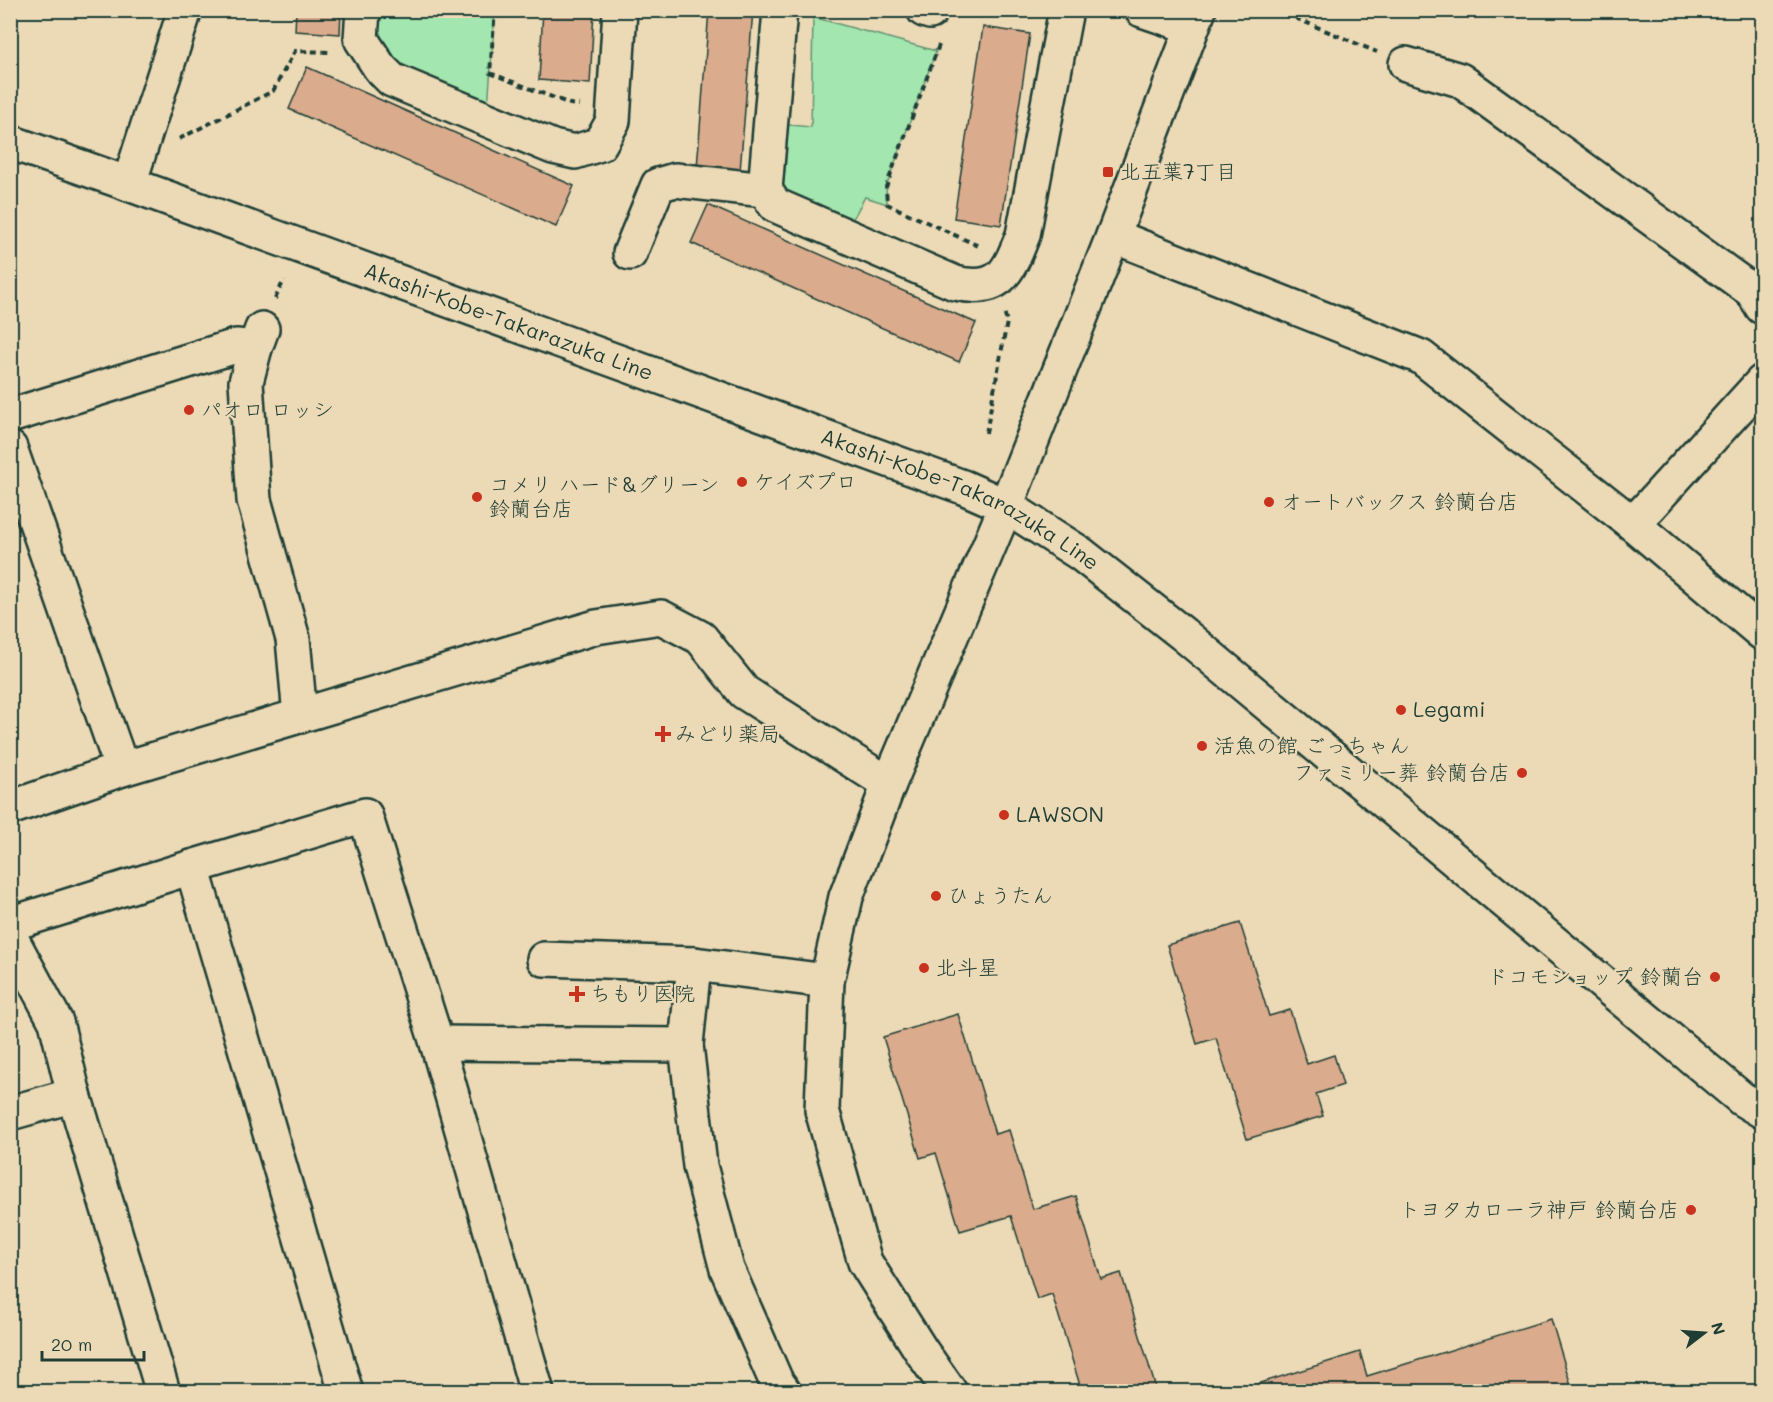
<svg xmlns="http://www.w3.org/2000/svg" width="1773" height="1402" font-family="Mali,'Klee One',sans-serif">
	<style>
		.green { fill: #a4e6af; stroke: #629272; stroke-width: 1.5 }
		.building { fill: #daab8c; stroke: #1f3d34; stroke-width: 1.5 }
		.lines { fill: none; stroke-linecap: round; stroke-linejoin: round }
		.street-casing { stroke: #1f3d34; stroke-width: 38 }
		.secondary-casing { stroke: #1f3d34; stroke-width: 38 }
		.primary-casing { stroke: #1f3d34; stroke-width: 38 }
		.path { stroke: #1f3d34; stroke-width: 4; stroke-dasharray: 6 4.5; stroke-linecap: butt }
		.street { stroke: #ecdab7; stroke-width: 33 }
		.secondary { stroke: #ecdab7; stroke-width: 33 }
		.primary { stroke: #ecdab7; stroke-width: 33 }
		.poi-dot { fill: #c8321e; stroke: #ecdab7; stroke-width: 2 }
		.labels { text-anchor: middle; stroke-width: 4.5; stroke-linejoin: round; paint-order: stroke }
		.poi-label { font-size: 21px; fill: #1f3d34; stroke: #ecdab7; text-anchor: start }
		.street-label { font-size: 21px; fill: #1f3d34; stroke: #ecdab7 }
	</style>
	<rect width="100%" height="100%" fill="#ecdab7"/>
	<filter id="ink" filterUnits="userSpaceOnUse"><feTurbulence type="fractalNoise" baseFrequency=".0167" numOctaves="2"/><feDisplacementMap in="SourceGraphic" scale="12" xChannelSelector="R" yChannelSelector="G"/><feConvolveMatrix kernelMatrix="1 2 1 2 8 2 1 2 1" color-interpolation-filters="sRGB"/></filter>
	<g filter="url(#ink)">
		<g class="green">
			<polygon points="375,11 495,11 488,107 393,67 374,39"/>
			<polygon points="813,17 936,51 886,187 887,204 865,197 849,226 785,198 775,179 779,124 811,127"/>
		</g>
		<g class="building">
			<polygon points="296,10 341,10 340,34 295,31"/>
			<polygon points="543,10 594,10 590,84 539,80"/>
			<polygon points="709,10 753,10 740,171 697,168"/>
			<polygon points="983,27 1030,34 1001,225 954,218"/>
			<polygon points="307,67 574,186 556,227 289,109"/>
			<polygon points="708,205 976,323 959,362 691,243"/>
			<polygon points="1240,923 1269,1016 1290,1010 1307,1064 1334,1055 1343,1085 1316,1094 1323,1116 1247,1139 1216,1038 1197,1044 1167,945"/>
			<polygon points="958,1014 995,1134 1009,1130 1033,1209 1076,1196 1101,1279 1121,1273 1157,1392 1082,1392 1052,1294 1037,1299 1011,1216 960,1231 936,1153 920,1158 883,1037"/>
			<polygon points="1551,1319 1573,1392 1232,1392 1360,1352 1367,1376"/>
		</g>
		<g class="lines">
			<g class="street-casing">
				<g id="street">
					<polyline points="363,10 361,39 380,68 392,80 553,147 575,152 600,144 613,121 620,10"/>
					<path d="M 780,10 L 765,190 L 775,205 L 955,283 C 1000,293 1008,273 1023,235 L 1066,10"/>
					<polyline points="924,10 930,12"/>
					<polyline points="1142,10 1192,27"/>
					<polyline points="1406,64 1460,80 1752,291 1762,307"/>
					<polyline points="129,184 185,10"/>
					<polyline points="1113,236 1421,357 1633,524 1762,633"/>
					<polyline points="630,253 658,185 675,180 765,190"/>
					<polyline points="262,329 255,348 246,382 254,500 293,639 300,716"/>
					<polyline points="10,416 236,346 255,348"/>
					<polyline points="10,448 122,769"/>
					<polyline points="1633,524 1762,382"/>
					<polyline points="10,808 122,769 596,627 661,617 701,638 744,692 889,784"/>
					<polyline points="192,867 346,1392"/>
					<polyline points="10,924 192,867 365,815 437,1043 537,1392"/>
					<polyline points="10,936 56,1022 74,1095 163,1392"/>
					<polyline points="544,959 694,964 827,981"/>
					<polyline points="694,964 686,1045 700,1166 727,1269 776,1381 784,1392"/>
					<polyline points="437,1043 686,1045"/>
					<polyline points="10,1113 74,1095"/>
				</g>
			</g>
			<g class="secondary-casing">
				<polyline id="secondary" points="950,1392 922,1352 865,1262 822,1110 827,981 846,897 889,784 1006,506 1113,236 1199,10"/>
			</g>
			<g class="primary-casing">
				<g id="primary">
					<path id="s1" d="M 10,142 L 129,184 L 963,487 L 1006,506 L 1081,554 L 1183,634 L 1742,1099 L 1762,1111"/>
				</g>
			</g>
			<g class="path">
				<polyline points="495,10 490,73 570,104 580,105"/>
				<polyline points="987,10 1030,17"/>
				<polyline points="1276,10 1377,52"/>
				<polyline points="939,45 886,187 887,204 981,247"/>
				<polyline points="179,139 273,91 295,51 332,52"/>
				<polyline points="275,299 284,280"/>
				<polyline points="986,433 1007,322 1004,312"/>
			</g>
			<use href="#street" class="street"/>
			<use href="#secondary" class="secondary"/>
			<use href="#primary" class="primary"/>
		</g>
	</g>
	<g class="poi-dot">
		<rect x="1102" y="166" width="12" height="12" rx="3"/>
		<circle cx="189" cy="410" r="6"/>
		<circle cx="742" cy="482" r="6"/>
		<circle cx="477" cy="497" r="6"/>
		<circle cx="1269" cy="502" r="6"/>
		<circle cx="1401" cy="710" r="6"/>
		<path d="M660 725h6v6h6v6h-6v6h-6v-6h-6v-6h6z"/>
		<circle cx="1202" cy="746" r="6"/>
		<circle cx="1522" cy="773" r="6"/>
		<circle cx="1004" cy="815" r="6"/>
		<circle cx="936" cy="896" r="6"/>
		<circle cx="924" cy="968" r="6"/>
		<circle cx="1715" cy="977" r="6"/>
		<path d="M574 985h6v6h6v6h-6v6h-6v-6h-6v-6h6z"/>
		<circle cx="1691" cy="1210" r="6"/>
	</g>
	<g class="labels">
		<g class="poi-label">
			<text x="1120" y="179">北五葉7丁目</text>
			<text x="201" y="417">パオロ ロッシ</text>
			<text x="754" y="489">ケイズプロ</text>
			<text x="489" y="492">コメリ ハード&amp;グリーン<tspan x="489" dy="24">鈴蘭台店</tspan></text>
			<text x="1281" y="509">オートバックス 鈴蘭台店</text>
			<text x="1413" y="717">Legami</text>
			<text x="675" y="741">みどり薬局</text>
			<text x="1214" y="753">活魚の館 ごっちゃん</text>
			<text x="1510" y="780" text-anchor="end">ファミリー葬 鈴蘭台店</text>
			<text x="1016" y="822">LAWSON</text>
			<text x="948" y="903">ひょうたん</text>
			<text x="936" y="975">北斗星</text>
			<text x="1703" y="984" text-anchor="end">ドコモショップ 鈴蘭台</text>
			<text x="590" y="1001">ちもり医院</text>
			<text x="1679" y="1217" text-anchor="end">トヨタカローラ神戸 鈴蘭台店</text>
		</g>
		<g class="street-label">
			<text dy="7" stroke="none"><textPath href="#s1" startOffset="530">Akashi-Kobe-Takarazuka Line</textPath></text>
			<text dy="7" stroke="none"><textPath href="#s1" startOffset="1016">Akashi-Kobe-Takarazuka Line</textPath></text>
		</g>
	</g>
	<rect width="1773" height="1402" fill="none" stroke="#ecdab7" stroke-width="36"/>
	<rect x="18" y="18" width="1737" height="1366" fill="none" stroke="#1f3d34" stroke-width="2" filter="url(#ink)"/>
	<g transform="translate(1704 1333) rotate(73)" stroke="#ecdab7" stroke-width="4.5" paint-order="stroke">
	<path d="M0-4.5L10 22L0 15L-10 22Z" fill="#1f3d34"/>
	<text y="-9" font-size="16" font-weight="bold" text-anchor="middle" fill="#1f3d34">N</text>
	</g>
	<path d="M42 1351v9h102v-9" fill="none" stroke="#1f3d34" stroke-width="3"/>
	<text x="51" y="1351" font-size="18" fill="#1f3d34" stroke="#ecdab7" stroke-width="4.5" paint-order="stroke">20 m</text>
</svg>
